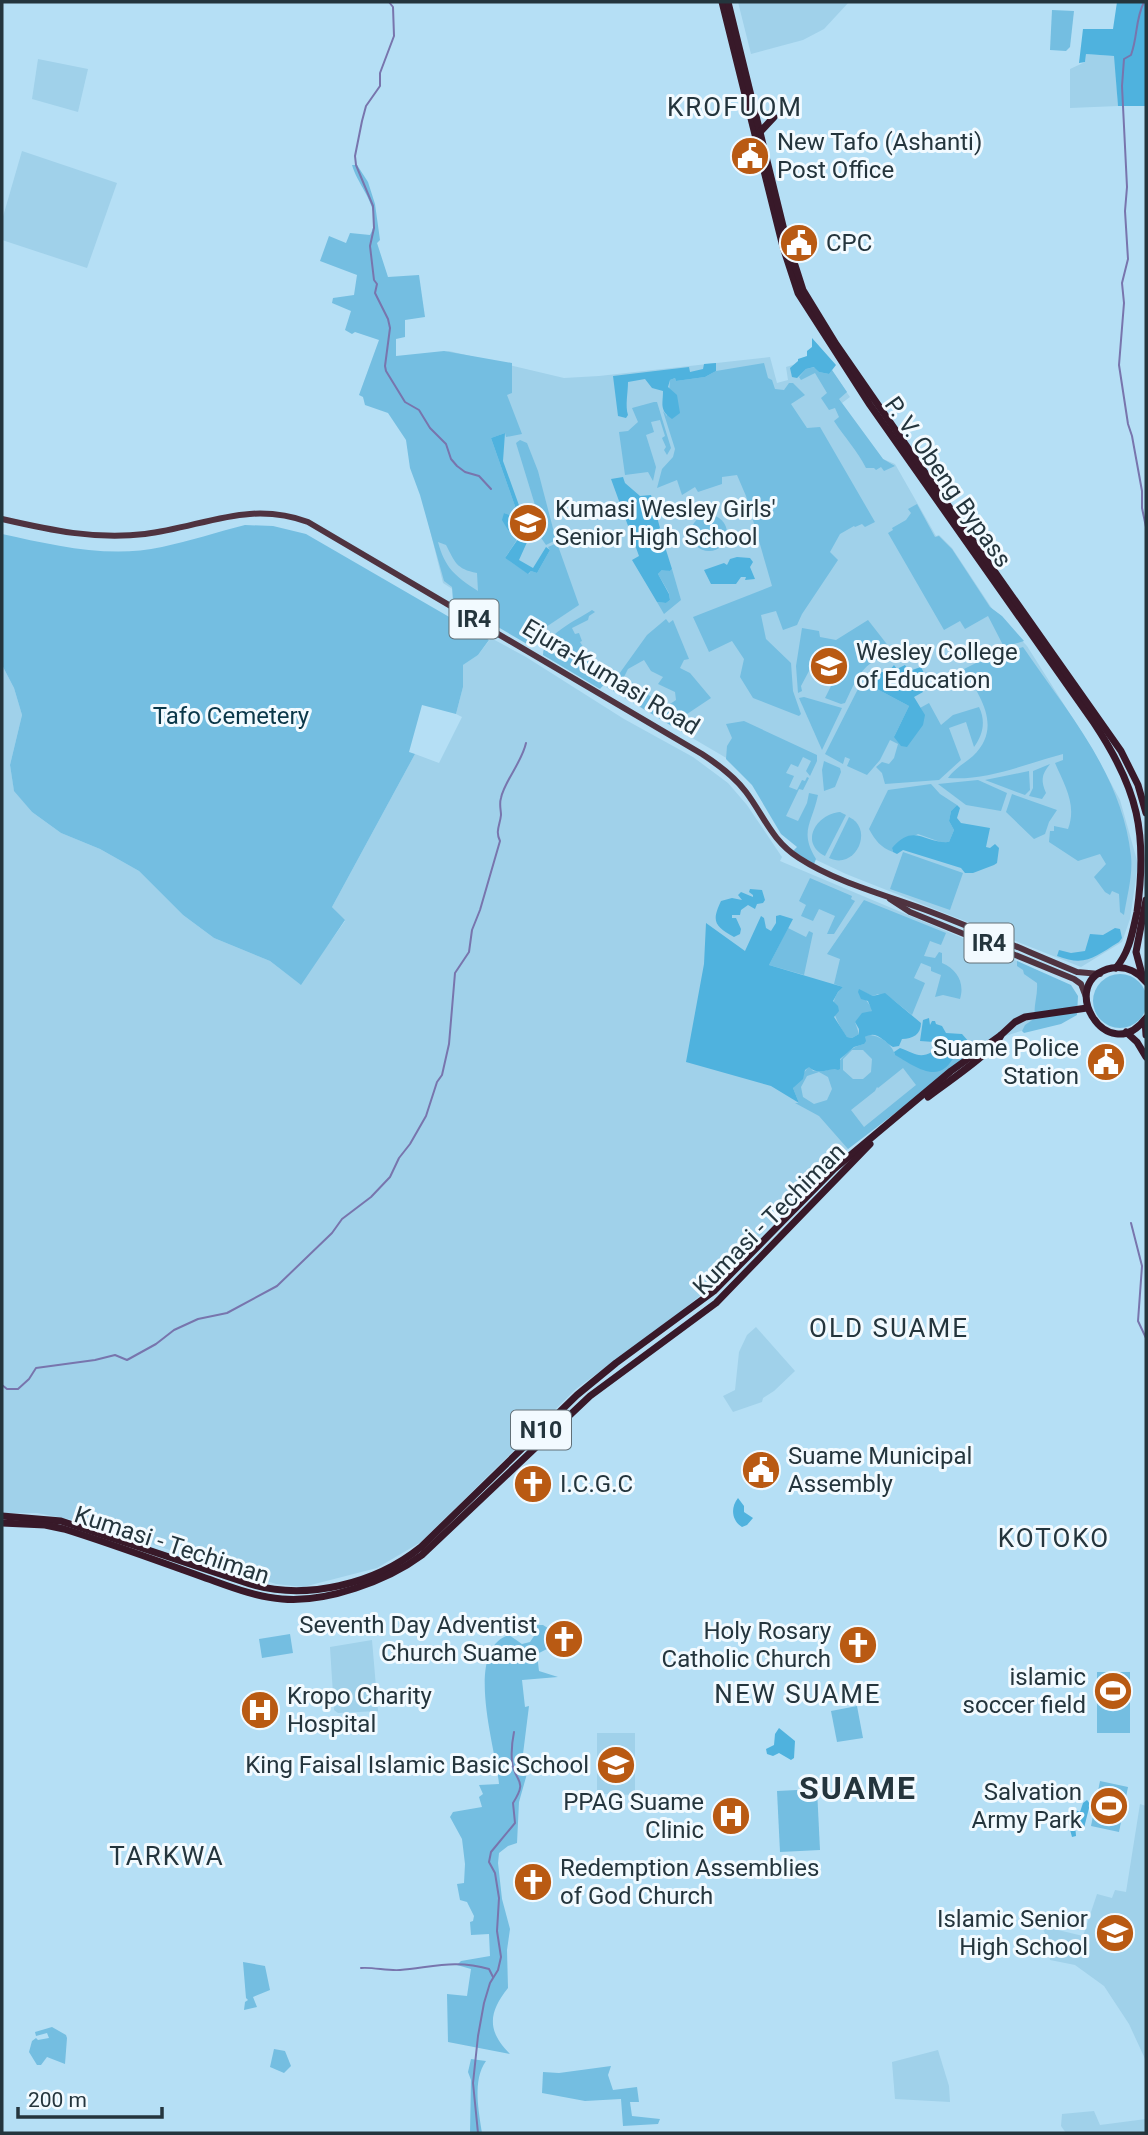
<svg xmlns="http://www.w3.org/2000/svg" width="1148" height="2135" font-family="Roboto,sans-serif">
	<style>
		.built { fill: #a0d1ea }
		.green { fill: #74bee1; fill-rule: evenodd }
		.forest { fill: #4fb2de }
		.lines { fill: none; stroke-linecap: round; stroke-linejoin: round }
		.stream { stroke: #7875ad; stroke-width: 2 }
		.primary { stroke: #4f3340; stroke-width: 6 }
		.highway { stroke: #381929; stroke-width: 7 }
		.labels { text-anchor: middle; stroke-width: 6; stroke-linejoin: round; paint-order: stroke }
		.shield { fill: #f2faff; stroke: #627077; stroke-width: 2 }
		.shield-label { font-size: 23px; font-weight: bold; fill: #24353d }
		.poi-label { font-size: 24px; fill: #24353d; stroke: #f2faff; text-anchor: start }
		.street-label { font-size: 24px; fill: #24353d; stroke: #f2faff }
		.park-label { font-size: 24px; fill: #0a3749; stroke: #f2faff }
		.neighbourhood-label { font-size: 26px; letter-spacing: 2px; fill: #24353d; stroke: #f2faff }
		.district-label { font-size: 32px; font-weight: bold; letter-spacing: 2px; fill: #24353d; stroke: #f2faff }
	</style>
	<rect width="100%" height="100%" fill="#b5dff5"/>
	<g class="built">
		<polygon points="738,2 849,2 824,29 803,40 751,54"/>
		<polygon points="1086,54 1115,56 1118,106 1070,108 1070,69 1085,62"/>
		<polygon points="38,59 88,69 78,112 32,99"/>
		<polygon points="22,151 117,183 87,268 2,240 2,220"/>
		<polygon points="449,351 564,378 599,376 770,357 777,383 788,380 786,367 822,356 850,397 842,403 883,459 895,464 936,536 939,535 952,548 993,610 1027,646 1094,752 1120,800 1138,864 1130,919 1122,942 1081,967 846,874 810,857 754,787 728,759 609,689 443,583 420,489 419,448 375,363"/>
		<polygon points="491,638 526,657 624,719 693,757 728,783 747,805 782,857 780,861 1017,961 1066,984 1070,1016 992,1040 848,1149 764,1231 729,1272 680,1312 576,1389 421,1542 377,1568 303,1587 276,1584 79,1521 37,1513 2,1513 2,665 14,688 22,715 10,765 14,790 32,812 61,833 100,849 139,871 183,915 214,938 270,961 300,984 345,921 332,907 415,754 439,763 462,717 456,714 463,687 463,665 478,655"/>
		<polygon points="756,1327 795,1371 774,1391 763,1398 762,1402 733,1412 723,1396 735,1390 739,1352 747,1335"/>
		<polygon points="372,1640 378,1711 338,1713 334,1710 330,1647"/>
		<polygon points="264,1695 268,1702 269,1715 252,1716 248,1697 255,1698"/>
		<polygon points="597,1733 635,1733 635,1795 605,1794 597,1790"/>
		<polygon points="1140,1804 1146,1806 1146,2061 1129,2024 1104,1986 1075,1965 1050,1960 1047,1939 1040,1921 1058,1930 1083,1936 1097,1894 1112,1898 1115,1890 1126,1892"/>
		<polygon points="938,2050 949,2086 950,2102 895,2099 892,2062"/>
		<polygon points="1094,2111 1100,2125 1146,2119 1146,2133 1066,2133 1061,2126 1062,2114"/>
	</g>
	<g class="green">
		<polygon points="1052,10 1074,11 1070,47 1066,51 1050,50"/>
		<path d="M 352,165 L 357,165 L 368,182 L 375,204 L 380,240 L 377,243 L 388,277 L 419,275 L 425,317 L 405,320 L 405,337 L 396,339 L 396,356 L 444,351 L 512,363 L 512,393 L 507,395 L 522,434 L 506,437 L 505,433 L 491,438 L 516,509 L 510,515 L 504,513 L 508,530 L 518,538 L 505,558 L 529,574 L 531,571 L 537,573 L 550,550 L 548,547 L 557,543 L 579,605 L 543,629 L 527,644 L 453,601 L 452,587 L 444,581 L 420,495 L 410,468 L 406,440 L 388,413 L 365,405 L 363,397 L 359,395 L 379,340 L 355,332 L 352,334 L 345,330 L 351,311 L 332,303 L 333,298 L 354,295 L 357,275 L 320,261 L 329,236 L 346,243 L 350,233 L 370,235 C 384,210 358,187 352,165 ZM 438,542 L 446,545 C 455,562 456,569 477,573 L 478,591 C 455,576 445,568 438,542 Z"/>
		<polygon points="764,363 768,378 772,380 775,389 784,390 789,383 793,383 805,395 791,404 807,428 820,427 875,522 865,527 862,524 855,527 854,526 840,534 830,552 838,560 802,614 797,625 783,630 776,611 761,615 766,639 791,663 793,691 801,714 799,716 753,698 740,677 744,659 732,641 709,652 693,617 772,586 746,496 737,475 722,477 722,484 698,492 695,487 682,495 677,480 657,488 662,469 673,457 675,449 663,411 667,416 670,380 675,378 676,381 705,377 716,371"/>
		<path d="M 815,367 L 819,372 L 829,374 L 832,370 L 847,392 L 839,399 L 883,459 L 895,466 L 884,471 L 881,467 L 876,470 L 874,468 L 866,468 C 857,450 845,438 834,421 L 839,417 L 835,408 L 829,410 L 821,398 L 827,393 L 815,373 L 801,380 L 799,377 L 806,369 Z"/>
		<polygon points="654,402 657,402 671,448 667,455 664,450 666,447 662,438 665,436 660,420 651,422 654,432 646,435 656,467 653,481 648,472 625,475 619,432 628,431 638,422 632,408"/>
		<polygon points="520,440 527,443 538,471 556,540 546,545 537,532 533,521 539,518 516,443"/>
		<polygon points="917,504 935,537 939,536 952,549 990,607 1002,616 1024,641 1004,647 988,616 965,629 960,621 944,630 888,533 893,530 892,528 906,520 911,513 908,509"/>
		<circle cx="709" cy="533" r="18"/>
		<path d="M 245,525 L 273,526 L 306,534 L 489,640 L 478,655 L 463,665 L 463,687 L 456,714 L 422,705 L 409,752 L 415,754 L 332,907 L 345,920 L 301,985 L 270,961 L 214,938 L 183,915 L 139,871 L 100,849 L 61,833 L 32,812 L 14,791 L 10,765 L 22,715 L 14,688 L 2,665 L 2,534 C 53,545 109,559 162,547 C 190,541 217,532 245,525 Z"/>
		<polygon points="663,569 670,571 672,569 681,600 664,614 657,602 666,603 670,600 669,593 658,574"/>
		<path d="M 592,610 L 595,612 L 589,616 L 588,620 L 572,628 L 575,634 L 579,633 L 582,641 L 580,642 L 589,656 L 586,658 L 589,665 L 592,665 L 597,670 L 604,668 L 606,671 L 601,677 L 607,681 L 600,689 L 543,655 C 543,635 577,620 592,610 Z"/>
		<path d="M 666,619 L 669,623 L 673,620 L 689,659 L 684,660 L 680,668 L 690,673 L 711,698 L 687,714 L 680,731 L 609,688 L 647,635 ZM 644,660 L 651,671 L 663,677 L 658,684 L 675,692 L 676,700 L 667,706 L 658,707 L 652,697 L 647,694 L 642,697 L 636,693 L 636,685 L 624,677 L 628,669 Z"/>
		<path d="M 868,620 L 893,652 C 886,657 878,659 871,663 C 859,671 851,690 845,703 L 841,704 L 825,698 L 833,682 L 809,671 L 801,686 L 802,691 L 798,693 L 796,666 L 802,628 L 819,631 L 820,637 L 836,640 Z"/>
		<path d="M 1023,647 C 1068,713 1122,774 1131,856 C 1133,875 1127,896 1124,915 L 1120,912 L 1119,894 L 1112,891 L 1110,895 L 1105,892 L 1094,877 L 1106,864 L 1100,854 L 1078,861 L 1049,842 L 1050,831 L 1054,831 L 1054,826 L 1068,829 C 1077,805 1065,786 1055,763 L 1063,760 L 1063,754 C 1025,764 987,781 948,778 C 954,769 965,763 973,756 C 1003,727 980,697 964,669 L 978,662 Z"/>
		<path d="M 862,681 L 909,706 L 894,737 L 920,708 L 929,703 L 941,725 L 953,715 L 979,707 C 986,721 983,735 974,747 L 966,722 L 949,728 L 961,760 L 939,780 L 885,784 L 882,773 L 876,767 L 882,762 L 889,764 L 894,758 L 898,744 L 890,740 L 880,760 L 867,775 L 847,766 L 850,759 L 845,757 L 843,764 L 825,754 Z"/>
		<polygon points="804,697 842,708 822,750 799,698"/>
		<path d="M 744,721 L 817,755 L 817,761 L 810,776 L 806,771 L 811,761 L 803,757 L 798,767 L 791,764 L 786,773 L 794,776 L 789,787 L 797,790 L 802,780 L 805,781 L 807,777 L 809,778 L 803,790 L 799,789 L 786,816 L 798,821 L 807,803 L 809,793 L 818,795 C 812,824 799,831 816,859 L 814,864 L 793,851 L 797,847 L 781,834 L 752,785 L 726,759 L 727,746 L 732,738 L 726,724 Z"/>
		<polygon points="824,761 840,768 841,772 835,787 824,791 822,770"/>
		<path d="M 1050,764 C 1041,775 1041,781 1046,793 L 1042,799 L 1029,796 L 1033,788 L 1033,771 Z"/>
		<polygon points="1029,771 1030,790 1025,795 985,780"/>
		<polygon points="978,780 1007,793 1001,811 966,805 938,784"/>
		<path d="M 931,784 L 940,794 L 957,805 L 951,811 L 949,821 L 954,830 L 949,842 L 943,843 L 918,834 L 892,848 L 893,852 C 881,848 875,840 869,829 L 888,790 Z"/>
		<polygon points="1012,794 1057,810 1049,822 1045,834 1034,839 1006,812"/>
		<path d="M 840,812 L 846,815 L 825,856 C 799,843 816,814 840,812 Z"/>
		<path d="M 849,817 C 875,829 855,871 829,858 Z"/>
		<polygon points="903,852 963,873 950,910 890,889"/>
		<polygon points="810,878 852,896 851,899 855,901 834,934 827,934 835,916 819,909 813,921 801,916 806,905 799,901"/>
		<path d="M 864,900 L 946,933 L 941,945 L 930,941 L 924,956 L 935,958 L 939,952 L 942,953 L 942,963 C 957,969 965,983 960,999 L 943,995 L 935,997 L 941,975 L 931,971 L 931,967 L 921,963 L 914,978 L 925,983 L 912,1015 L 892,999 L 878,994 L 873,996 L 859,990 L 873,1010 L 855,1022 L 859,1034 L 852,1038 L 847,1037 C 836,1021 825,1003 843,987 L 834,984 L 840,959 L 827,954 Z"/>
		<polygon points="788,928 806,937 809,931 813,933 804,975 769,965"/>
		<path d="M 1017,961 L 1071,985 L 1078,996 L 1077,1015 L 1061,1024 L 1024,1033 L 1022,1031 L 1025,1025 L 1035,1018 C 1033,1006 1038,996 1037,983 L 1024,974 L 1023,970 L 1017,966 Z"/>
		<circle cx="1120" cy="1001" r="27"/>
		<path d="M 868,1035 C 880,1035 892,1044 895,1055 L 951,1059 L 960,1055 L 971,1055 L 848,1149 L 819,1116 L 795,1103 L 799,1103 L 793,1088 L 809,1066 L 813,1071 C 842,1075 837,1050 864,1044 L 864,1038 ZM 852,1050 L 863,1050 L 872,1059 L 871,1072 L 863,1079 L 853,1079 L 843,1070 L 843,1059 ZM 903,1068 L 916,1085 L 864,1127 L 851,1110 L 875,1091 L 877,1087 L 878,1088 ZM 819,1072 L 828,1077 L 832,1089 L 827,1100 L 814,1104 L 803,1097 L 801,1087 L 807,1076 Z"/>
		<path d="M 536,1625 L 543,1625 L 551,1630 L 549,1648 L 537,1654 L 539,1671 L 558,1677 L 522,1680 L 525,1707 L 529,1706 L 523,1754 L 530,1763 L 519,1802 L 517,1843 L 508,1846 L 499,1853 L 498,1863 L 502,1899 L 510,1929 L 507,1950 L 508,1988 C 488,2013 487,2031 510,2054 L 448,2042 L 447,1994 L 467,1996 L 471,1969 L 457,1965 L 461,1961 L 490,1956 L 489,1934 L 471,1935 L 470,1922 L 473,1921 L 474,1916 L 467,1902 L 460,1900 L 457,1884 L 464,1883 L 465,1864 L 462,1839 L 450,1817 L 453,1812 L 482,1807 L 479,1797 L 483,1794 L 479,1785 L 499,1784 C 496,1749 463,1649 509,1635 L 522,1644 L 530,1642 L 538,1630 Z"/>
		<polygon points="290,1634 293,1653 262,1658 259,1639"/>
		<rect x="1097" y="1672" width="33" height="61"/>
		<polygon points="857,1706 863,1738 837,1742 831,1711"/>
		<polygon points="1100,1781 1128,1787 1119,1832 1091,1826"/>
		<polygon points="817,1789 820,1850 780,1852 777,1791"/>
		<polygon points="243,1962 265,1966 270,1990 253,1997 257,2007 244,2010 245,2002 248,2000 246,1998"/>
		<polygon points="52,2027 66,2035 67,2038 65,2064 47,2057 41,2065 37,2065 29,2052 32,2041 36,2038 38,2040 49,2038 47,2033 36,2036 35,2032"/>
		<polygon points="274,2049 285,2051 291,2066 284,2073 270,2067"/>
		<path d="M 471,2059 L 486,2061 C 472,2080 479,2112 482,2133 L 470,2133 L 471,2080 L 468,2072 Z"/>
		<polygon points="611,2066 608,2075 613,2090 637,2087 639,2102 630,2102 632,2116 660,2119 658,2124 623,2126 621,2099 585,2101 542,2093 543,2072 559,2073"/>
	</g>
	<g class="forest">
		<polygon points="1117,2 1146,2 1146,106 1118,106 1114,56 1086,54 1085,62 1079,63 1083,29 1113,29"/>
		<polygon points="812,338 836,365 829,374 819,372 814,367 806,369 797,378 792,377 790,368 798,361 798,359 807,356 807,351 812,347"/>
		<path d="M 716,363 L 716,371 L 705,377 L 676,381 L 675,378 L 670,380 L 668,387 L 677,395 L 680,413 L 672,419 C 659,410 663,404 663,391 L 652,388 L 645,379 L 628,382 C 628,393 625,405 628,415 L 626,418 L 618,416 L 613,376 L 689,367 L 690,372 L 703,369 L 704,364 Z"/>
		<polygon points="505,433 503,461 525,522 533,521 541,538 528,540 519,560 533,568 546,547 550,550 537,573 531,571 528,574 505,558 518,539 508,530 502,520 504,513 510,515 516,509 491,438"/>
		<polygon points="623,477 625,483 640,496 651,495 660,528 657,530 658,534 661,534 672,569 670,571 662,570 658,574 669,594 670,600 666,603 657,602 632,560 639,556 611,479"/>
		<polygon points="737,557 750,558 753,562 750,567 755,579 745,580 746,577 741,577 736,584 711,584 704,570 724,563 727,565 730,559"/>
		<polygon points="894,665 897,669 905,665 909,671 921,667 925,675 916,679 923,692 914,697 925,715 923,725 907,747 901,746 894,737 909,706 862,681 866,675 889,671"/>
		<path d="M 957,805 L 960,808 L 957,818 L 961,823 L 990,828 L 986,847 L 990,848 L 995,844 L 999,848 L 997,863 L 994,865 L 973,873 L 965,873 L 961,868 L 903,850 L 897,854 L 893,852 L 892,848 C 914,822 925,844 949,842 L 954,830 L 949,821 L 951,811 Z"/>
		<path d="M 750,889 L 762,890 L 765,900 L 763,903 L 757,904 L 755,909 L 748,905 L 741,910 L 740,915 L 732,915 L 732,918 L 736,918 L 741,929 L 740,934 L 734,937 C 715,926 711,922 721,901 L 732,898 L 742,900 L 738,895 L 741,892 L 753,897 L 753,895 L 749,892 Z"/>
		<path d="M 780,915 L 793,919 L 769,965 L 843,987 L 838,992 L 833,1001 L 838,1006 L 839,1011 L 834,1017 L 847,1037 L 852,1038 L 859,1034 L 859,1029 L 855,1022 L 862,1013 L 872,1011 L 868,1001 L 861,999 L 858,992 L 859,989 L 873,996 L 885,993 L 921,1023 C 921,1034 913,1039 902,1039 L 899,1046 L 893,1047 C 883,1041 877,1030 865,1037 L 866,1041 L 864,1044 L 854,1047 L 840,1059 L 840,1069 L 838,1070 L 835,1069 C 824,1070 818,1075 809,1067 L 805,1070 L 803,1079 L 793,1088 L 799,1103 L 771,1086 L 686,1062 L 704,964 L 706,923 L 745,951 L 761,916 L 764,918 L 766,928 L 771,931 L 776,923 L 776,916 Z"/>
		<path d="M 1115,928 L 1120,929 L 1122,938 L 1119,942 C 1094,957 1086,967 1057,956 L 1059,950 L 1071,953 L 1085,951 L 1090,934 L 1103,935 Z"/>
		<path d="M 929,1018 L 930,1025 L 932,1021 L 935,1021 L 936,1024 L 942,1026 L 946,1033 L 962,1034 L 977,1051 C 970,1056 964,1054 956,1057 C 950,1060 951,1064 945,1068 C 931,1080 908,1062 895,1055 L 894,1052 L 900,1048 C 914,1053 919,1059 932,1052 L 936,1057 L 940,1056 L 941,1053 L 934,1042 L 920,1041 L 923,1020 Z"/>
		<path d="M 738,1498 L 744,1506 L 744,1512 L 753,1518 L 747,1525 L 742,1527 C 732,1521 730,1508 738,1498 Z"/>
		<polygon points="779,1728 795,1741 794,1758 791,1760 779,1753 773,1756 767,1754 766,1749 774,1745 775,1734"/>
		<polygon points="1087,1800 1090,1804 1084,1828 1079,1823 1075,1824 1076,1836 1072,1837 1066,1815 1070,1815 1073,1809 1080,1812 1083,1803"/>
	</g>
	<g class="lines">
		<g class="stream">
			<polyline points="389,2 393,7 394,36 380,73 380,86 366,106 362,121 355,156 356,165 373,206 374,228 370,246 374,280 377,284 375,293 388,319 390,328 385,366 386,371 405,402 419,410 430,428 446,444 451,459 457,466 465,472 479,476 491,489"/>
			<path d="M 1144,2 C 1135,20 1138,36 1131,55 L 1124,59 L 1122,86 L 1127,187 L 1125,211 L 1128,259 L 1122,283 L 1124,303 L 1119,365 L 1128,424 L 1132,436 L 1142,491 L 1142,508 L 1146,527"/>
			<polyline points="1131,1223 1142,1266 1138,1321 1146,1338"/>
			<path d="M 2,1385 L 7,1389 L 18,1389 L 29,1379 L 36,1368 L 95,1360 L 115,1355 L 127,1360 L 156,1344 L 174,1330 L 198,1319 L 227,1313 L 277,1286 L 332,1233 L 342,1219 L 371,1197 L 390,1177 L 399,1158 L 410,1144 L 426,1116 L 437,1082 L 442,1075 L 449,1044 L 455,973 L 469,952 L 472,930 L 480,910 L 500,841 C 495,831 500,825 501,815 C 501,810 499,804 501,798 C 504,782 522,762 526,743"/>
			<path d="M 361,1968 C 374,1967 387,1971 400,1970 C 433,1967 456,1959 489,1969 L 493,1977"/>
			<path d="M 478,2133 L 473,2083 L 478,2036 L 484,2003 L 490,1983 L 498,1970 L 501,1957 L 497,1931 L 499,1898 L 495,1873 L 489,1862 L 491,1852 L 515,1823 L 513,1803 C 529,1778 514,1783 512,1761 C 511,1751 512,1742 514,1732"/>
		</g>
		<g class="primary">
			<path d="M 2,519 C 50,530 95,540 145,534 C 203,527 248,500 308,522 L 702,754 C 719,765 734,776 746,792 C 764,816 772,841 799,858 C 836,882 882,894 923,909 C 975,928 1026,951 1077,972 L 1100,974"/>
			<polyline points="890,899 910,912 1074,979 1081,984 1086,997"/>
		</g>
		<g class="highway">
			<path d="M 722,2 L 783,247 L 798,293 L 870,405 L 1094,723 C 1138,789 1148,833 1137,912 C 1132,933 1130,951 1116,968"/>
			<polyline points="728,2 785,234 803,290 836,344 921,467 1121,751 1138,785 1146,813"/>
			<polyline points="760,132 774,117"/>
			<polyline points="1143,978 1136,952 1146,900"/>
			<path d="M 1146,982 C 1138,972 1126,966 1112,968 C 1054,980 1107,1070 1146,1018"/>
			<polyline points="1145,1020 1146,1035"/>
			<polyline points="1126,1032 1137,1042 1146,1057"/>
			<path d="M 928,1097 C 942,1086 997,1049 1001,1035"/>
			<path d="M 2,1516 L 61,1521 L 250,1584 C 306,1601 375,1584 421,1547 L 577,1395 L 616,1363 L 714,1291 L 834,1169 L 951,1071 L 1001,1035 L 1015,1022 L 1025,1017 L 1087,1008"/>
			<path d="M 2,1523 L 45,1525 L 64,1529 C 109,1543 155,1560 200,1576 C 226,1585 254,1597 282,1599 C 326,1603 387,1581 422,1555 L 590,1396 L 716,1303 L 870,1144"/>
		</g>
	</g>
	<defs>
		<g id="civic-disc" transform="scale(2.0125)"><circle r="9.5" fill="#b95a13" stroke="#f2faff"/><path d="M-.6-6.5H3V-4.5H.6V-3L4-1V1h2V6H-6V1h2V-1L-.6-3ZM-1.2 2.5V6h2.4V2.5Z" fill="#fff"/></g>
		<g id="school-disc" transform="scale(2.0125)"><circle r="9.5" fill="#b95a13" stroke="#f2faff"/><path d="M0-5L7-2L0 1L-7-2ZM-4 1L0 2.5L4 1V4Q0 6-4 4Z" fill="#fff"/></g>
		<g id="university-disc" transform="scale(2.0125)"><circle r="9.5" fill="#b95a13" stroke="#f2faff"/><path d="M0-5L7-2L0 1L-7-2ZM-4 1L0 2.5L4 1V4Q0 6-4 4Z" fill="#fff"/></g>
		<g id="church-disc" transform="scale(2.0125)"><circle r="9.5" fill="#b95a13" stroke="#f2faff"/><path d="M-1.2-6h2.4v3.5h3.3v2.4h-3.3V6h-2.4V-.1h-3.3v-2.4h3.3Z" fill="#fff"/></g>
		<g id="stadium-disc" transform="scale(2.0125)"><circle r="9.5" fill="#b95a13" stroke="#f2faff"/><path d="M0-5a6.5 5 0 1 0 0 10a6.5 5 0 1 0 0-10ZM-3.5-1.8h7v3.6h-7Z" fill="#fff"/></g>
		<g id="hospital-disc" transform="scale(2.0125)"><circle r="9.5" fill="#b95a13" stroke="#f2faff"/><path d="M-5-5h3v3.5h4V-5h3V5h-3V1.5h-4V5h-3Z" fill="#fff"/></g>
	</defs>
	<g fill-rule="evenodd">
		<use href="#civic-disc" x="750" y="156"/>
		<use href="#civic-disc" x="799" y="243"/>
		<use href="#school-disc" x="528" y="523"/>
		<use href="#university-disc" x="829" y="666"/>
		<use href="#civic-disc" x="1106" y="1062"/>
		<use href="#civic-disc" x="761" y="1470"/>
		<use href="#church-disc" x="533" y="1484"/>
		<use href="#church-disc" x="564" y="1639"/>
		<use href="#church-disc" x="858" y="1645"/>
		<use href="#stadium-disc" x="1113" y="1691"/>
		<use href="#hospital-disc" x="260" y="1710"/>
		<use href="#school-disc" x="616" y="1765"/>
		<use href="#stadium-disc" x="1109" y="1806"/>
		<use href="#hospital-disc" x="731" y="1816"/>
		<use href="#church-disc" x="533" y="1882"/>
		<use href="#school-disc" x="1115" y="1933"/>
	</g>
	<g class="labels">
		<g class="shield">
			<rect x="449.5" y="599.5" width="49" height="39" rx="5"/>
			<rect x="964.5" y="923.5" width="49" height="39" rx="5"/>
			<rect x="511" y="1410.5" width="60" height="39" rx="5"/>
		</g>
		<g class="shield-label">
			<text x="474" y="627">IR4</text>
			<text x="989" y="951">IR4</text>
			<text x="541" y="1438">N10</text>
		</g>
		<g class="poi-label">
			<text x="777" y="150">New Tafo (Ashanti)<tspan x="777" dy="28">Post Office</tspan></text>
			<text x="826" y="251">CPC</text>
			<text x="555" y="517">Kumasi Wesley Girls'<tspan x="555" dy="28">Senior High School</tspan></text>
			<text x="856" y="660">Wesley College<tspan x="856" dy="28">of Education</tspan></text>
			<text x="1079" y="1056" text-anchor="end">Suame Police<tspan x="1079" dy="28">Station</tspan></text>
			<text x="788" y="1464">Suame Municipal<tspan x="788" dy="28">Assembly</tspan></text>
			<text x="560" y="1492">I.C.G.C</text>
			<text x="537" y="1633" text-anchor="end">Seventh Day Adventist<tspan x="537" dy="28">Church Suame</tspan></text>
			<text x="831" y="1639" text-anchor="end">Holy Rosary<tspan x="831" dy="28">Catholic Church</tspan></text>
			<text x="1086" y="1685" text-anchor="end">islamic<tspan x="1086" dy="28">soccer field</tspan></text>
			<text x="287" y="1704">Kropo Charity<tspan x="287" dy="28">Hospital</tspan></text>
			<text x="589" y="1773" text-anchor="end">King Faisal Islamic Basic School</text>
			<text x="1082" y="1800" text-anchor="end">Salvation<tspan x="1082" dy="28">Army Park</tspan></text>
			<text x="704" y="1810" text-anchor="end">PPAG Suame<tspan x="704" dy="28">Clinic</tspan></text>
			<text x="560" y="1876">Redemption Assemblies<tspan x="560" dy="28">of God Church</tspan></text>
			<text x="1088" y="1927" text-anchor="end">Islamic Senior<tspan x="1088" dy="28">High School</tspan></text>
		</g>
		<g class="street-label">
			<text transform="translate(948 482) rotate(55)" y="8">P. V. Obeng Bypass</text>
			<text transform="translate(611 677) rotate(31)" y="8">Ejura-Kumasi Road</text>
			<text transform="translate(769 1219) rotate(-45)" y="8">Kumasi - Techiman</text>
			<text transform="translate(172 1545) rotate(18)" y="8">Kumasi - Techiman</text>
		</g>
		<g class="park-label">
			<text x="231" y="724">Tafo Cemetery</text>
		</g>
		<g class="neighbourhood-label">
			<text x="735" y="116">KROFUOM</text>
			<text x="889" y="1337">OLD SUAME</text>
			<text x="1054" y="1547">KOTOKO</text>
			<text x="798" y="1703">NEW SUAME</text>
			<text x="167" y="1865">TARKWA</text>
		</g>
		<g class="district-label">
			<text x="858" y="1799">SUAME</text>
		</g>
	</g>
	<rect width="1148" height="2135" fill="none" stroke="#24353d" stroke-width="7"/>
	<path d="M18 2107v10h144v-10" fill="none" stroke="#24353d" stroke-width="3.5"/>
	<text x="28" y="2107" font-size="21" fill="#24353d" stroke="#f2faff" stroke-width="5" paint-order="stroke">200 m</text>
</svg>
